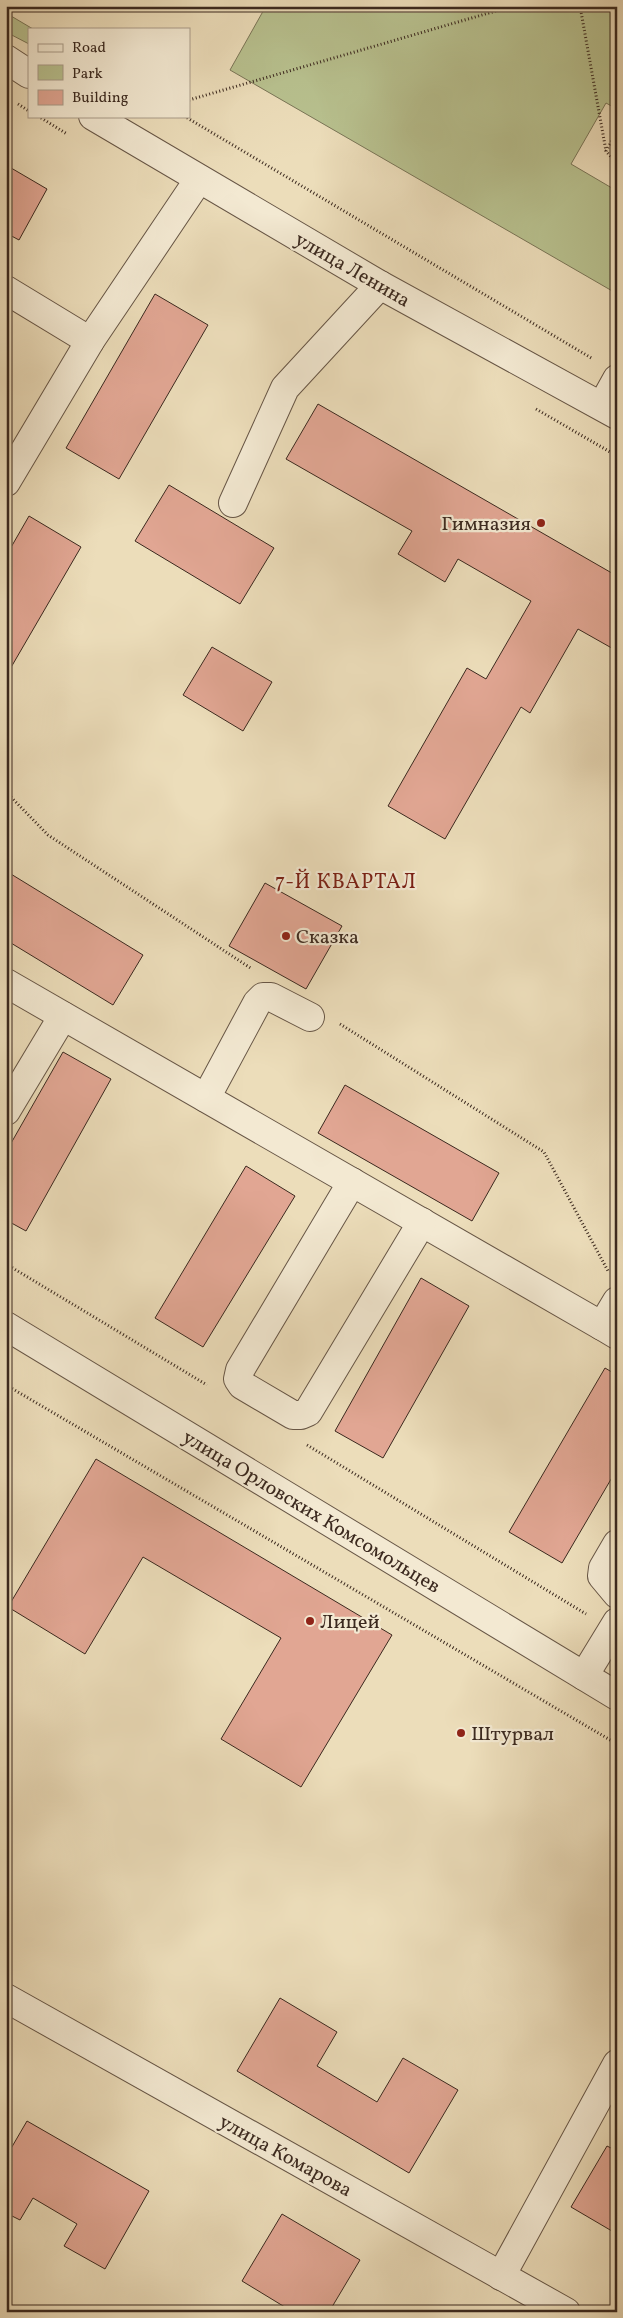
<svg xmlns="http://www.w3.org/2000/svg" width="623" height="2318" font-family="Vollkorn,serif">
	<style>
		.green { fill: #b8c18f; stroke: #7a7557 }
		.building { fill: #e1a693; stroke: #3b291f }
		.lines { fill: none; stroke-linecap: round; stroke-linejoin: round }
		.minor-casing { stroke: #675646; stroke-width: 30 }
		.path { stroke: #3b291f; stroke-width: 3; stroke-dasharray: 1 2.5; stroke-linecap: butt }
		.minor { stroke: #f3e9d2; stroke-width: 28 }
		.poi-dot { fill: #8f2418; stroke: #f3e9d2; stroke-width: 2 }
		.labels { text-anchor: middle; stroke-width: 4.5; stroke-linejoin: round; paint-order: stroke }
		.street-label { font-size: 20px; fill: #3b291f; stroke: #f3e9d2 }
		.poi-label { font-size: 20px; fill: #3b291f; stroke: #f3e9d2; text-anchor: start }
		.neighbourhood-label { font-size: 21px; letter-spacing: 1px; fill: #7a1f14; stroke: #f3e9d2 }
	</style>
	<rect width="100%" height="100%" fill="#ecddba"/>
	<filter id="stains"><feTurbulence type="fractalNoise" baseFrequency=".004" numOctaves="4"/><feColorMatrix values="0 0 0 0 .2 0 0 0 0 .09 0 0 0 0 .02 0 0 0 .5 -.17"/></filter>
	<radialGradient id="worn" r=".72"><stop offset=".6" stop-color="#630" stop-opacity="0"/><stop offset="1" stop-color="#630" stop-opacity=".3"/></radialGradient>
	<g class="green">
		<polygon points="266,6 617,6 617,109 606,103 571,164 617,191 617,287 614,292 230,70"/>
		<polygon points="6,13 33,29 29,29 29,44 6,32"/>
	</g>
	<g class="building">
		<polygon points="6,165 47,189 19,240 6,233"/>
		<polygon points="155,294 208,325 119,479 66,448"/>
		<polygon points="318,404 617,576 617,651 578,629 530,713 521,707 445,839 388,806 467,668 486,679 531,601 458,559 445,582 398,554 412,531 286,459"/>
		<polygon points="169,485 274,548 240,604 135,541"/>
		<polygon points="29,516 81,547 6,676 6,556"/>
		<polygon points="212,647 272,682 243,731 183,695"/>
		<polygon points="6,871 143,955 113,1005 6,940"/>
		<polygon points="265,883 342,926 306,989 229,946"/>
		<polygon points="63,1052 111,1079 26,1231 6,1220 6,1152"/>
		<polygon points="345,1085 499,1173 472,1221 318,1133"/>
		<polygon points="246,1166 295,1196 203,1347 155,1318"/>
		<polygon points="421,1278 469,1306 383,1458 335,1431"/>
		<polygon points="605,1368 617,1375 617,1469 562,1563 509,1532"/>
		<polygon points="96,1459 392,1635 301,1787 221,1739 281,1638 143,1557 85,1654 8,1607"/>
		<polygon points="280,1998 337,2032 317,2066 377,2102 403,2058 458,2090 409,2173 237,2071"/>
		<polygon points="27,2121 149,2191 105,2269 64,2246 77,2224 33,2198 20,2220 6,2213 6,2157"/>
		<polygon points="607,2146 617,2151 617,2234 571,2207"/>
		<polygon points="282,2214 360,2260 329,2312 293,2312 242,2281"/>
	</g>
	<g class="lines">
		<g class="minor-casing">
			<g id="minor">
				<polyline points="6,59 29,74"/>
				<polyline points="93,116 380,285 617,415"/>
				<polyline points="6,290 90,341"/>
				<polyline points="602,406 617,379"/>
				<polyline points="6,482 90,341 199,179"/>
				<polyline points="233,503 285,388 380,285"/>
				<polyline points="6,983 602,1326"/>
				<polyline points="206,1098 257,1003 263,997 271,997 310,1017"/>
				<polyline points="6,1111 63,1016"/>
				<polyline points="352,1182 240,1370 238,1379 242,1385 293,1415 301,1415 308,1412 422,1222"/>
				<polyline points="617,1301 602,1326 617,1335"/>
				<polyline points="6,1326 617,1696"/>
				<polyline points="617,1544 603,1568 602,1576 617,1594"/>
				<polyline points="584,1676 617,1622"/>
				<polyline points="6,1998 566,2312"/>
				<polyline points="501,2276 617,2064"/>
			</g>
		</g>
		<g class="path">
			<polyline points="580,6 606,151"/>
			<polyline points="189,100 513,6"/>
			<polyline points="18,104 29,111"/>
			<polyline points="38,116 67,134"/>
			<polyline points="184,116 593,359"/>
			<polyline points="617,132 606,151 617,164"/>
			<polyline points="536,409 617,456"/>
			<polyline points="6,792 48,835 252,969"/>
			<polyline points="340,1024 544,1152 608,1271"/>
			<polyline points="6,1264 207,1385"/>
			<polyline points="6,1385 617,1744"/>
			<polyline points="307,1445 586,1614"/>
		</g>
		<use href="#minor" class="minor"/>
	</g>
	<g class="poi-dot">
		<circle cx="541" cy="523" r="5"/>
		<circle cx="286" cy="936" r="5"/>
		<circle cx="310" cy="1621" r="5"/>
		<circle cx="461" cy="1733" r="5"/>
	</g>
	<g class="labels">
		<g class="street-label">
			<text transform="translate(353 269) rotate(30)" y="7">улица Ленина</text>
			<text transform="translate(312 1511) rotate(31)" y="7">улица Орловских Комсомольцев</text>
			<text transform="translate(286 2155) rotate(29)" y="7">улица Комарова</text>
		</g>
		<g class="poi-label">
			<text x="531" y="530" text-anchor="end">Гимназия</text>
			<text x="296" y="943">Сказка</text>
			<text x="320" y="1628">Лицей</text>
			<text x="471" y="1740">Штурвал</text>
		</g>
		<g class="neighbourhood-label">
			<text x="346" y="888">7-Й КВАРТАЛ</text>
		</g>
	</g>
	<rect width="623" height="2318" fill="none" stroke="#ecddba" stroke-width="25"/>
	<rect x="8" y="8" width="608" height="2303" fill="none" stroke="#3b291f" stroke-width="2.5"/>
	<rect x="12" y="12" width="598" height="2293" fill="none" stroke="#3b291f"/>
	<rect x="28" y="28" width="162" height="90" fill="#f3e9d2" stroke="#a99c8a"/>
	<rect x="38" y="44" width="25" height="8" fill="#f3e9d2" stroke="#a99c8a"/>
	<text x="72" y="52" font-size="15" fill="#3b291f">Road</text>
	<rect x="38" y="65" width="25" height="15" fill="#b8c18f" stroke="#a99c8a"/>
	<text x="72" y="78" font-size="15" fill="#3b291f">Park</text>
	<rect x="38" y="90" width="25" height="15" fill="#e1a693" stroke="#a99c8a"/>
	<text x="72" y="102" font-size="15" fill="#3b291f">Building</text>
	<rect width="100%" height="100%" filter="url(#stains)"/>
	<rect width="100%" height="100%" fill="url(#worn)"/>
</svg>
